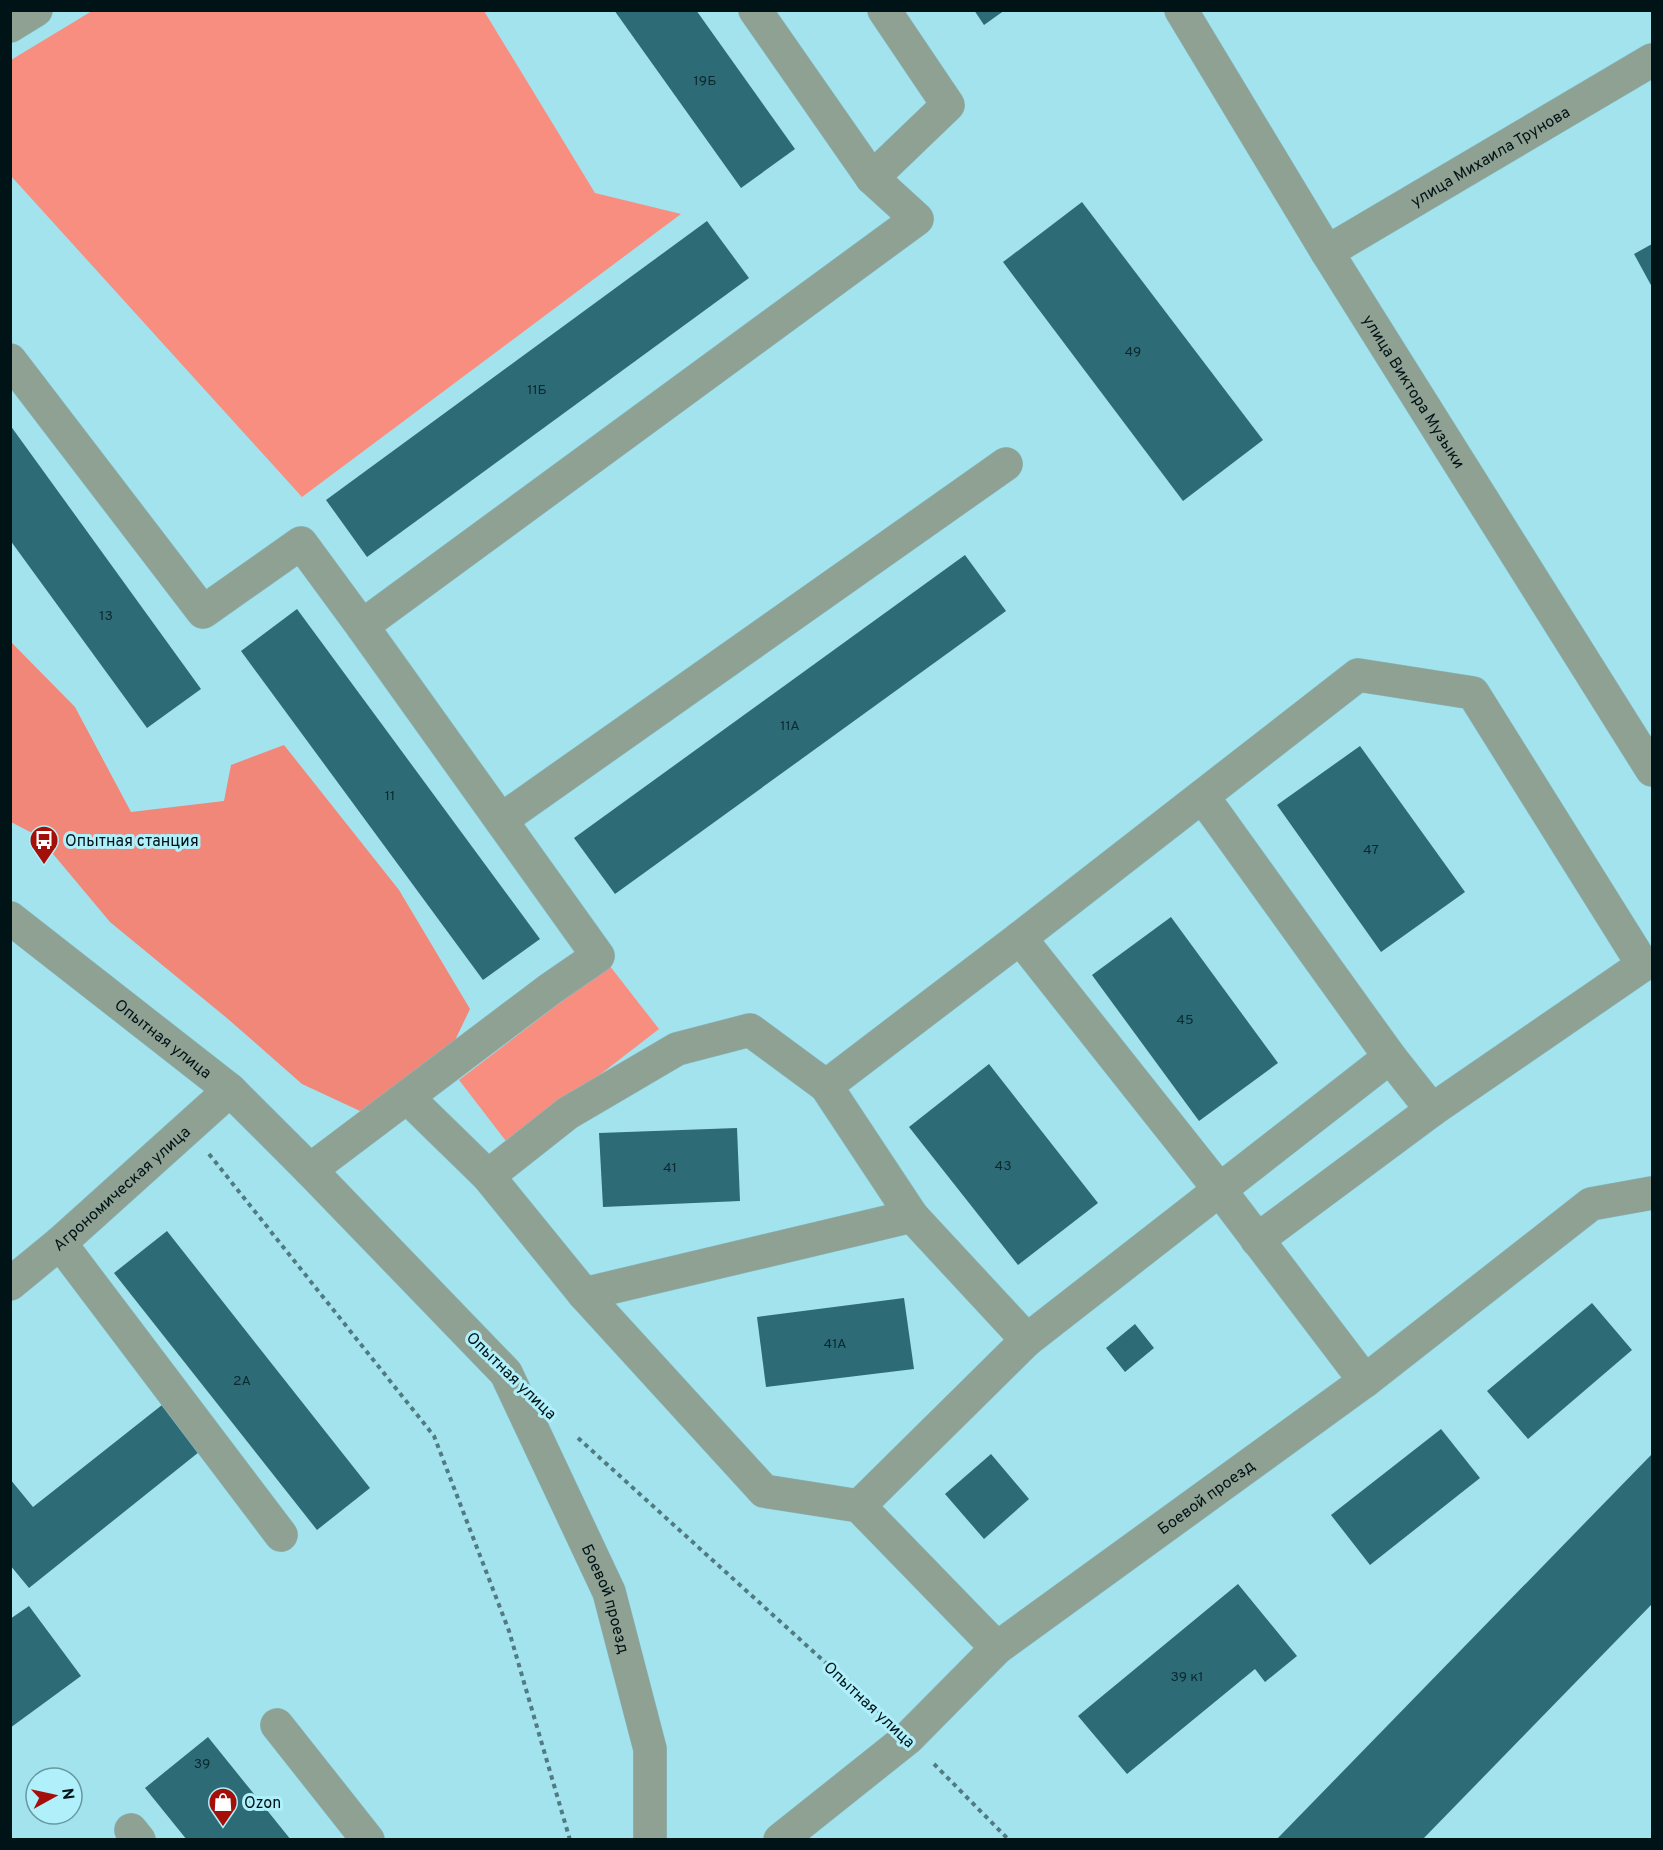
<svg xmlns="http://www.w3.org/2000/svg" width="1663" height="1850" font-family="Overpass,sans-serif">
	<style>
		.green { fill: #f78e7f }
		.forest { fill: #f08778 }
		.building { fill: #2d6c76 }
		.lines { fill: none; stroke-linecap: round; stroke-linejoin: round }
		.minor-casing { stroke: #86bec7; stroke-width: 34 }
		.path { stroke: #517a81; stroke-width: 4; stroke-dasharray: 4.5 4.5; stroke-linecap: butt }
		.minor { stroke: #8fa192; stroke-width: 33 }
		.labels { text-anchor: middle; stroke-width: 6; stroke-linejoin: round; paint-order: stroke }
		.number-label { font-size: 14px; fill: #0b292f }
		.street-label { font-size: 16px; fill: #001317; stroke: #aff0fb }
		.poi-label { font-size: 16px; fill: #001317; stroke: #aff0fb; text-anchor: start }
	</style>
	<rect width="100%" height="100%" fill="#a3e3ee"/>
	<g class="green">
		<polygon points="92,11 484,11 595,193 681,214 302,497 11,176 11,60"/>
		<polygon points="609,965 659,1029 509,1145 459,1080"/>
	</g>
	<polygon class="forest" points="10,641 75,707 131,812 224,801 231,765 284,745 399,890 470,1009 448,1055 360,1111 302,1084 228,1019 110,922 38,836 11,822"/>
	<g class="building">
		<polygon points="614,10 696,10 795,149 741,188"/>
		<polygon points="974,10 1005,10 984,25"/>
		<polygon points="1082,202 1263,440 1183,501 1003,262"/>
		<polygon points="707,221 749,278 367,557 326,500"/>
		<polygon points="1652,244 1652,287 1634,254"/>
		<polygon points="10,425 201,689 147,728 10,540"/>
		<polygon points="965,555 1006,611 615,894 574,838"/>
		<polygon points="297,609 540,939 483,980 241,651"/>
		<polygon points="1360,746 1465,892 1381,952 1277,805"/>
		<polygon points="1171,917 1278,1063 1199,1121 1092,975"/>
		<polygon points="989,1064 1098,1203 1018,1265 909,1127"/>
		<polygon points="737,1128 740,1201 603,1207 599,1133"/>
		<polygon points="167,1231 370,1488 317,1530 114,1273"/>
		<polygon points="904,1298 914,1369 766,1387 757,1317"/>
		<polygon points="1592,1303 1632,1350 1528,1439 1487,1391"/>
		<polygon points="1135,1324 1154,1348 1125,1372 1106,1348"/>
		<polygon points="162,1405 199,1452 29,1588 10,1565 10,1479 33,1507"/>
		<polygon points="1441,1429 1480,1478 1370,1565 1331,1515"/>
		<polygon points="991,1454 1029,1499 984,1539 945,1494"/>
		<polygon points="1652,1454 1652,1604 1422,1840 1276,1840"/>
		<polygon points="1238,1584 1297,1656 1265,1682 1255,1669 1127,1774 1078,1716"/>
		<polygon points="29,1606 81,1676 10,1728 10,1619"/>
		<polygon points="208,1737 291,1840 187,1840 145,1788"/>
	</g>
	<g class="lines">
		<g class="minor-casing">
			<g id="minor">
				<polyline points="755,10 872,178"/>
				<path id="s1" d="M 1181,10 L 1327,252 L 1652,770"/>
				<polyline points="10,26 36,10"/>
				<path id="s2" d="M 1327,252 L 1652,60"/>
				<polyline points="10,360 203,612 301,543 362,626"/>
				<polyline points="501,820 1006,464"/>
				<path id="s3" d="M 10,918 L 230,1090 L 310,1170 L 506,1373 L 609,1592 L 650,1749 L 650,1840"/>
				<polyline points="1020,938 1219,1189 1365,1381"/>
				<polyline points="1390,1057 1432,1110"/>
				<polyline points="826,1086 912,1216 1027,1340"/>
				<polyline points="407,1097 488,1176 584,1294 764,1491 859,1506 997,1648"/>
				<polyline points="310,1170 550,989 598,956 362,626 917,219 872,178 948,105 884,10"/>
				<polyline points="488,1176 568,1113 677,1049 750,1030 826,1086 1020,938 1358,675 1473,693 1643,965 1432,1110 1257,1240"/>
				<polyline points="60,1243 281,1535"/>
				<path id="s4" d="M 10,1284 L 60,1243 L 230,1090"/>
				<polyline points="584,1294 912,1216"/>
				<polyline points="859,1506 1027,1340 1390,1057 1203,797"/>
				<polyline points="277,1725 368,1840"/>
				<polyline points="131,1830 139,1840"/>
				<path id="s5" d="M 780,1840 L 908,1738 L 997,1648 L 1365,1381 L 1591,1204 L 1652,1193"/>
			</g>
		</g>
		<g class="path">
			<polyline points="209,1154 434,1436 509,1631 570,1840"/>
			<polyline points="578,1438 881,1713"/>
			<polyline points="934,1764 1009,1840"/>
		</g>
		<use href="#minor" class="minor"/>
	</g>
	<defs>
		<g id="bus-pin" transform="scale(1.5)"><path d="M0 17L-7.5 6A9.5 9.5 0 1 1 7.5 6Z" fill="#a50f0a" stroke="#aff0fb"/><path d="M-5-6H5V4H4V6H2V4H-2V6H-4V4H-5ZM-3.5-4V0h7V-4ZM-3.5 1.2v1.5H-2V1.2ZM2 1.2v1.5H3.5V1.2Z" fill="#fff"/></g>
		<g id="shop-pin" transform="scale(1.5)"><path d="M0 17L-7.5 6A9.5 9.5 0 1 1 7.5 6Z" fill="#a50f0a" stroke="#aff0fb"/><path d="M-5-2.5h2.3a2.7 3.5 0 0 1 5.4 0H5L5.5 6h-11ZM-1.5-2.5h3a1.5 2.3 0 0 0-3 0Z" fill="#fff"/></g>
	</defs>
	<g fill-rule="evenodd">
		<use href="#bus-pin" x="44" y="840"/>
		<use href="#shop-pin" x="223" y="1802"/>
	</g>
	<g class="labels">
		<g class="number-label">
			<text x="705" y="85">19Б</text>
			<text x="1133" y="356">49</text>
			<text x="537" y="394">11Б</text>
			<text x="106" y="620">13</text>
			<text x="790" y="730">11А</text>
			<text x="390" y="800">11</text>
			<text x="1371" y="854">47</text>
			<text x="1185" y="1024">45</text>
			<text x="1003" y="1170">43</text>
			<text x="670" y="1172">41</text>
			<text x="835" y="1348">41А</text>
			<text x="242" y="1385">2А</text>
			<text x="1187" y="1681">39 к1</text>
			<text x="202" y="1768">39</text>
		</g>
		<g class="street-label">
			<text dy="6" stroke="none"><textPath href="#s2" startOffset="189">улица Михаила Трунова</textPath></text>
			<text dy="6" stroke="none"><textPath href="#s1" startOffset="447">улица Виктора Музыки</textPath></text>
			<text dy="6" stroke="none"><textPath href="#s3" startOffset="195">Опытная улица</textPath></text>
			<text dy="6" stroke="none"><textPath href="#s4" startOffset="147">Агрономическая улица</textPath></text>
			<text transform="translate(512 1375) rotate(44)" y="6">Опытная улица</text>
			<text dy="6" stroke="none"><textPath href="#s5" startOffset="548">Боевой проезд</textPath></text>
			<text dy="6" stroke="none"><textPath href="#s3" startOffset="922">Боевой проезд</textPath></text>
			<text transform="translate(870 1704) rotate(43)" y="6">Опытная улица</text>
		</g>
		<g class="poi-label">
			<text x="65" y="846">Опытная станция</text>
			<text x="244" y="1808">Ozon</text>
		</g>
	</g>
	<rect width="1663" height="1850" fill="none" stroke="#001317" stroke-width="24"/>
	<g transform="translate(54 1796) rotate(82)"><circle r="28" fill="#aff0fb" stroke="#6998a0" stroke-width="1.5"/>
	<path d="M0-4.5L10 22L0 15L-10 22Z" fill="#a50f0a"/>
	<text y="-9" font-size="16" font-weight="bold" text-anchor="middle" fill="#001317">N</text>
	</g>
</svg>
